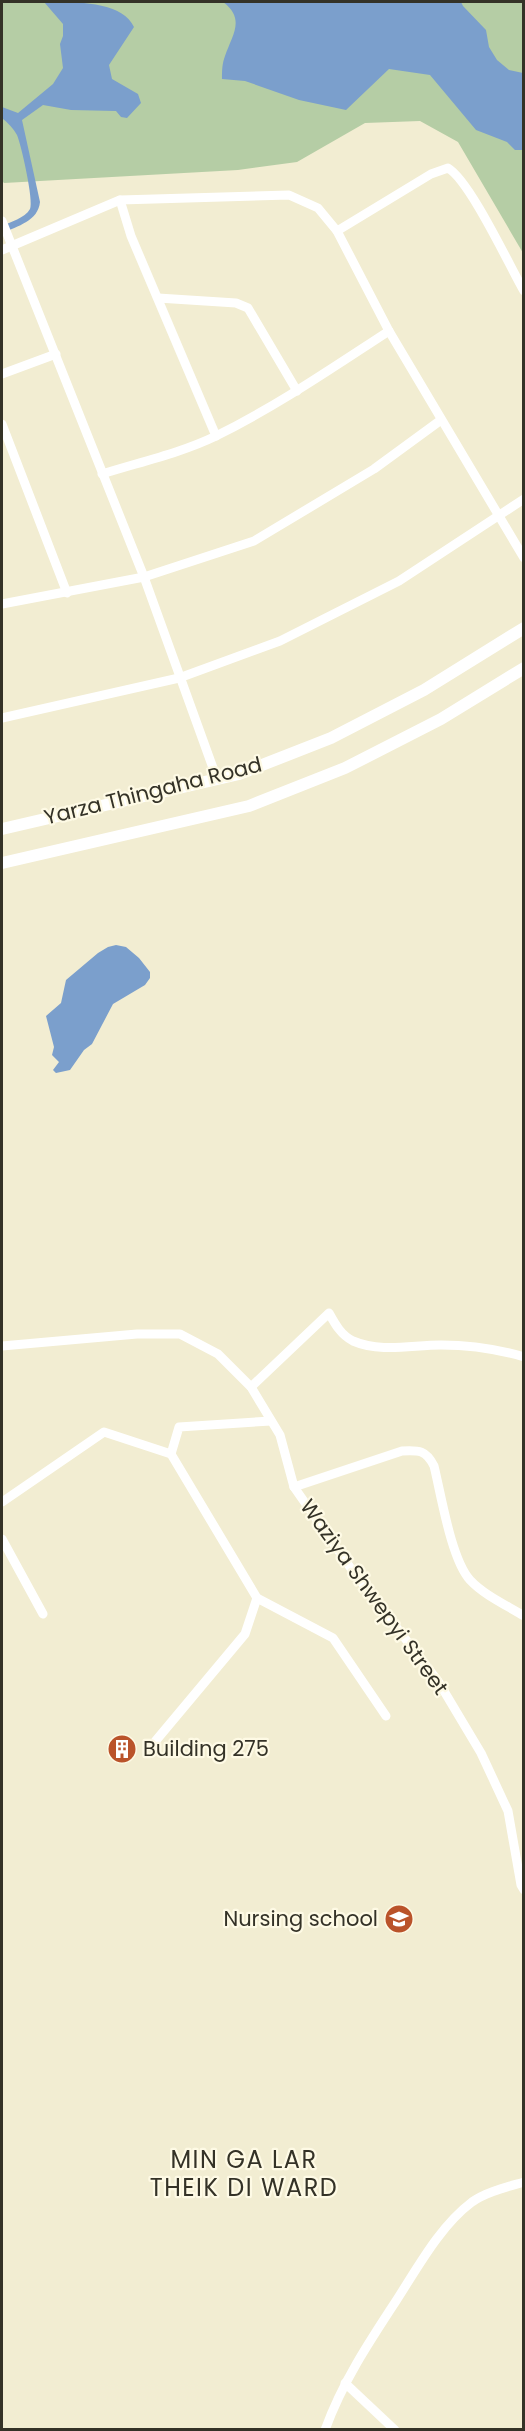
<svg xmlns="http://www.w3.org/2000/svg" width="525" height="2431" font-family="Poppins,sans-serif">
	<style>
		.green { fill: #b5cda5 }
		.water { fill: #7b9fcc }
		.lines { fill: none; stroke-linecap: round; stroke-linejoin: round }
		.minor { stroke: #fff; stroke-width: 9 }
		.major { stroke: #fff; stroke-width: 12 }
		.labels { text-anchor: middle; stroke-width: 4.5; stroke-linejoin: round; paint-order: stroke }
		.street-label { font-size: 21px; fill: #343227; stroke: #fefae5 }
		.poi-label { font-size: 21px; fill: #343227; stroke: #fefae5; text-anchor: start }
		.quarter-label { font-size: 24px; letter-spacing: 1.5px; fill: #343227; stroke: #fefae5 }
	</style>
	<rect width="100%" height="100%" fill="#f2edd2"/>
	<polygon class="green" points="2,2 523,2 523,253 458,142 420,121 365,123 297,162 238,170 4,183 2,181"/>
	<g class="water">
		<path d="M 44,2 C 71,2 122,0 134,27 L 109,65 L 112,79 L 138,94 L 141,103 L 127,118 L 121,117 L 116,111 L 71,110 L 43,105 L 22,120 L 40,202 C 38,221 18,226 2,233 L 2,226 C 10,222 25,218 30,209 C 34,201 21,144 17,135 C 13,128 8,123 2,118 L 2,107 L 18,113 L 53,84 L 63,68 L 60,44 L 63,36 L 63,24 Z"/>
		<path d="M 223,2 L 461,2 L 463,6 L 486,30 L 489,47 L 497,60 L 509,70 L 523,73 L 523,150 L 515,150 L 507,142 L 476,130 L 430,75 L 389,69 L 346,110 L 299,100 L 245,81 L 222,79 C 222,71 222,64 225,56 C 232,35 246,19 223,2 Z"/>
		<polygon points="116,945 126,947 139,958 150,972 150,978 145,985 113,1004 92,1044 84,1050 70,1070 56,1073 53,1070 59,1062 52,1055 54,1047 46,1016 61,1003 66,980 98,953 108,947"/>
	</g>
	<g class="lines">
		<g class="minor">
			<polyline points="120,200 131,236 216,436"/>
			<polyline points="2,221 144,577 217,779"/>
			<path d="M 337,231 L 431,174 L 448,168 C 470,181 509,265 524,291"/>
			<polyline points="2,250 120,200 289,195 318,208 337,231 389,331 524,558"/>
			<polyline points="158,298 236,303 248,308 297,391"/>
			<polyline points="2,374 56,354"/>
			<polyline points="2,424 67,593"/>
			<path d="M 102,474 C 140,462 181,453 216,436 C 277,406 332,368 389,331"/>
			<polyline points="2,604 144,577 254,541 374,469 441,420"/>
			<polyline points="2,718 179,678 280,641 399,581 524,499"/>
			<polyline points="2,1346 137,1334 180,1334 218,1354 251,1387 280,1435 294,1487 352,1570 438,1681 481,1753 508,1811 521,1885 524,1890"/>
			<path d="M 251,1387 L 329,1313 C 335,1324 341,1335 353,1341 C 381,1353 412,1345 441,1345 C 469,1345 497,1349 524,1357"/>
			<path d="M 294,1487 L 402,1451 C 419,1450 426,1450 434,1466 C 441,1494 451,1559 470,1580 C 484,1595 506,1605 524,1616"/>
			<polyline points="2,1502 104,1432 171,1454"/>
			<polyline points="2,1539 43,1614"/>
			<polyline points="257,1598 333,1638 386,1716"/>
			<polyline points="153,1744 245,1634 257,1598 171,1454 179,1427 271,1421"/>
			<polyline points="345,2383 395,2430"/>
			<path d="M 325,2430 C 342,2383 369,2342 396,2301 C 418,2267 440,2226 472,2202 C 486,2192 507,2187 524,2182"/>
		</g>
		<g class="major">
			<polyline points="2,829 239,774 331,738 424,690 524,628"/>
			<polyline points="2,863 249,806 345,768 441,719 524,668"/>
		</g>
	</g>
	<defs>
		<g id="building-disc" transform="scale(1.5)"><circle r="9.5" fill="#ba532a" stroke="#fefae5"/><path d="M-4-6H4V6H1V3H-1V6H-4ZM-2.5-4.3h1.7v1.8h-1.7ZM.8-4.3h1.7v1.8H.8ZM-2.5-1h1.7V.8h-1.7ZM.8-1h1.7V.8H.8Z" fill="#fff"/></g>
		<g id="school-disc" transform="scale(1.5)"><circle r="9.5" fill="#ba532a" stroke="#fefae5"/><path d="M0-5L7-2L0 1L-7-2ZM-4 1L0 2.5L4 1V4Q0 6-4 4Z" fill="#fff"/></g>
	</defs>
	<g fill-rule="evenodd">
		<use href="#building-disc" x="122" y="1749"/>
		<use href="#school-disc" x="399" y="1919"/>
	</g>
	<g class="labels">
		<g class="street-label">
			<text transform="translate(153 791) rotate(-14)" y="7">Yarza Thingaha Road</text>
			<text transform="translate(374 1597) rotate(54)" y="7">Waziya Shwepyi Street</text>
		</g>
		<g class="poi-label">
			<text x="143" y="1756">Building 275</text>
			<text x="378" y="1926" text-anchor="end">Nursing school</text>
		</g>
		<g class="quarter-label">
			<text x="244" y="2168">MIN GA LAR<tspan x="244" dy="28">THEIK DI WARD</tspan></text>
		</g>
	</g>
	<rect width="525" height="2431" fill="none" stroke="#343227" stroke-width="6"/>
</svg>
